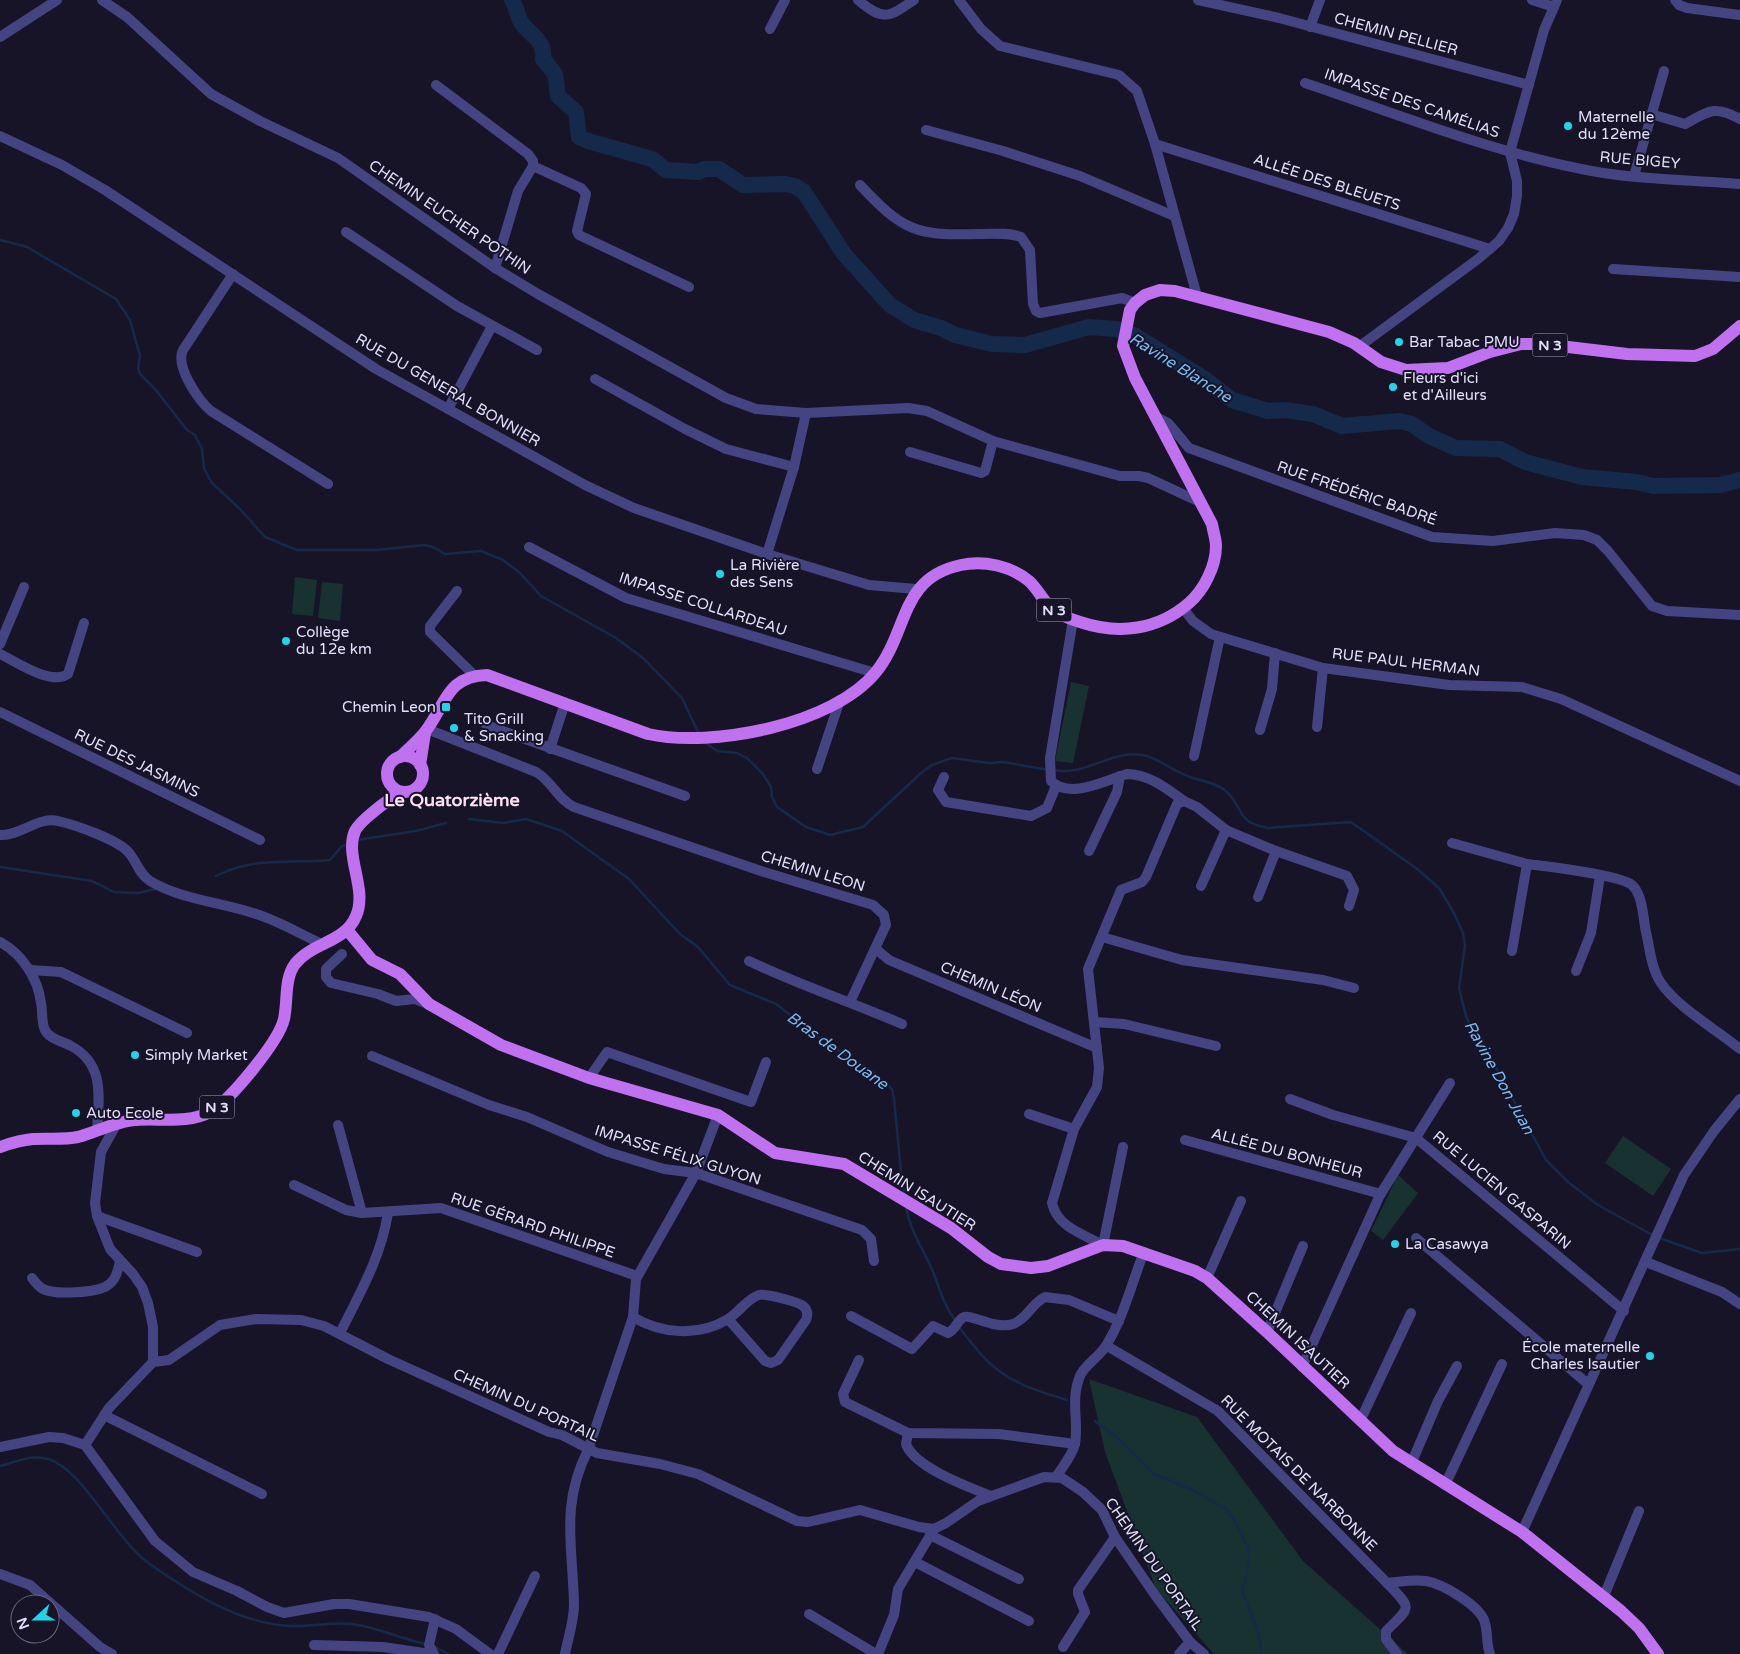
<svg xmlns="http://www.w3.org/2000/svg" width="1740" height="1654" font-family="'Varela Round',sans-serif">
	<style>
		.green { fill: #173231 }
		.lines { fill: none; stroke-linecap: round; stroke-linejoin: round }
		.stream { stroke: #152a4b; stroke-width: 2.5 }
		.river { stroke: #152a4b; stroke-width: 16 }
		.minor { stroke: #454482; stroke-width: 10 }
		.major { stroke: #bf71f0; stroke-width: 12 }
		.poi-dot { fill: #1fd5e7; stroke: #171428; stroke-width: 2 }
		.labels { text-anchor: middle; stroke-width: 4; stroke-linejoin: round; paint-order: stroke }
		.shield { fill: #171428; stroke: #a5a2bc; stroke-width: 1 }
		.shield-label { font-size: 14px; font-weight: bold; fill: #e2dffb }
		.street-label { font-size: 15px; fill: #e2dffb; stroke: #171428 }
		.poi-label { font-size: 15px; fill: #e2dffb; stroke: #171428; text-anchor: start }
		.water-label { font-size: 16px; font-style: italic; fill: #78baf0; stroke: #171428 }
		.quarter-label { font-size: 18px; font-weight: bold; fill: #fce0f2; stroke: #171428 }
	</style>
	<rect width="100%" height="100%" fill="#171428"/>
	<g class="green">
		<polygon points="295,577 317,580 313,616 292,614"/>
		<polygon points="322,582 343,584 340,621 318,618"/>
		<polygon points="1071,682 1089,686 1073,763 1055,761"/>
		<polygon points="1623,1136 1671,1169 1653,1196 1605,1163"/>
		<polygon points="1398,1175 1418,1193 1383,1240 1371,1231"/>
		<polygon points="1089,1379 1197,1417 1303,1561 1408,1654 1214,1654 1156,1589 1105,1452"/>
	</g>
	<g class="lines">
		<g class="stream">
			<polyline points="0,240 27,247 116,299 130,320 140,356 138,368 140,374 155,389 187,430 195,435 202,449 204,468 211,482 239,508 265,537 297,550 377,550 424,545 433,547 445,554 481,551 503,560 520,573 541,596 616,638 643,658 682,698 699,734"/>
			<polyline points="706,743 717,751 737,753 747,758 763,774 771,787 772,797 777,807 806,827 830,835 863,827 921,773 932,765 952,758 989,763 1003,762 1049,770"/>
			<path d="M 1054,770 C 1087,777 1114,747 1147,756 C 1159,760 1170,768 1181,773 C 1195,781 1215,781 1227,792 C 1245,810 1236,822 1268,828 L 1351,822 L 1416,868 L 1439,888 L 1454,913 L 1463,933 L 1465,946 L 1459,988 L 1466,1016 L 1478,1043 L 1494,1064 L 1546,1160 L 1568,1182 L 1598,1205 L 1654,1236"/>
			<polyline points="469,819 503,823 526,819 562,831 629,879 680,934 698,947 730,985 776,1004 829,1045 871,1070 892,1089 894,1099 902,1182 905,1196"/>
			<polyline points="357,840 416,831 446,823"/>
			<polyline points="0,867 92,881 114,892 138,893 155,889"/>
			<path d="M 216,876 C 256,856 288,864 330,860 L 341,847 L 347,844"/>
			<path d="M 906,1207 C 911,1233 921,1245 931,1267 C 939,1285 943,1305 955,1320"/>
			<polyline points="1659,1238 1702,1253 1740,1249"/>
			<path d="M 959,1327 C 995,1375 1010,1383 1067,1400"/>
			<polyline points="1095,1421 1114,1435 1154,1474 1191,1489 1226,1509 1233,1518 1243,1536 1250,1557 1242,1592 1259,1633 1262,1654"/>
			<path d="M 0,1466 C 15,1462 33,1454 48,1459 C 81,1468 116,1539 147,1562 C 188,1591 239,1624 291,1626 C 311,1627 332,1622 352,1624 C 377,1627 401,1639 426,1644"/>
			<polyline points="433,1646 449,1654"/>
		</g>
		<path class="river" d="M 512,0 C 517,7 517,16 521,22 C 531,37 545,39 543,59 L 555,74 L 558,96 L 576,112 L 579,137 L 588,141 L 652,159 L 666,170 L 698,172 L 704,169 L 719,169 L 743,185 L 785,184 L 795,186 L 804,192 L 844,254 L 890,305 L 914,320 L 941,328 L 955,335 L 992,344 L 1025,345 L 1089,327 L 1116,329 L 1134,335 L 1205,379 L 1232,400 L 1268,411 L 1284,410 L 1313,414 L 1342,426 L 1399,421 L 1412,424 L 1429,436 L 1456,448 L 1500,449 L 1525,462 L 1582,477 L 1637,482 L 1653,486 L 1720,485 L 1740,480"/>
		<g class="minor">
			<polyline points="102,0 127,17 211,94 260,121 338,158 495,268 538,294 726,398 756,409 806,413 908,408 927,411 993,441 1120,476 1139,476 1148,478 1202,503"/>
			<path d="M 858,0 C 883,21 888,18 914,0"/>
			<polyline points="959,0 981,29 1000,46 1119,75 1137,91 1155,144 1197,296"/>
			<polyline points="1198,0 1279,18 1529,85"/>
			<polyline points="1532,0 1554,7"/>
			<polyline points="1675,0 1679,5 1687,8 1740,15"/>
			<polyline points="1310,27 1320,0"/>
			<polyline points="770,29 785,0"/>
			<polyline points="0,37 57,0"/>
			<path d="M 1305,83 C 1403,116 1501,156 1603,173 C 1648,180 1695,180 1740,184"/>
			<polyline points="436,85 528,154 533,161 533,166 518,191 495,268"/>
			<path d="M 1651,114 L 1685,124 C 1709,111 1714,105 1740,119"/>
			<polyline points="926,130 1003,151 1080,176 1174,216"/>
			<polyline points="0,136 62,165 105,190 376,369 585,485 634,508 767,554 869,585 916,589"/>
			<polyline points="1155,144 1490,249"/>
			<polyline points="533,166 581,188 586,194 577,231 579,235 689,287"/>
			<polyline points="1634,176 1664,71"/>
			<path d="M 860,185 C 903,231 916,236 979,234 C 994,234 1008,232 1021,237 L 1030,250 L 1033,304 L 1036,311 L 1040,313 L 1122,298 L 1135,303"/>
			<polyline points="346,232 457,306 537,350"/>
			<polyline points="1613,269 1740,277"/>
			<path d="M 233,274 L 183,350 C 175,366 198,400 211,411 L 328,484"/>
			<polyline points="1360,346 1478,259 1499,241 1508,228 1514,214 1517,196 1517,181 1510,152 1544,30 1557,0"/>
			<polyline points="595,379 685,429 726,449 794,467"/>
			<polyline points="448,409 492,326"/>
			<polyline points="1158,418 1168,423 1189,448 1432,537 1493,541 1555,533 1584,535 1597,540 1608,551 1652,606 1667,611 1740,615"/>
			<polyline points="910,452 981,473 985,471 993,441"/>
			<polyline points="529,547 626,598 875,673"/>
			<polyline points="767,554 794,467 806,413"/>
			<polyline points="457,591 430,626 430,632 474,675"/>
			<polyline points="1183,608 1193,621 1211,634 1323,668 1449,685 1522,687 1561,699 1740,781"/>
			<path d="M 1073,620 L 1050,758 L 1051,781 C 1070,800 1106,780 1127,774 C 1149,774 1167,789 1184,801"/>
			<polyline points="0,644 24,587"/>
			<path d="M 0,654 C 17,662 51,686 68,674 L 84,623"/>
			<polyline points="0,712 260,840"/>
			<polyline points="486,725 685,796"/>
			<polyline points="1317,727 1323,668"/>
			<path d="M 427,729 L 536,772 C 552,781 557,799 574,807 L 761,871 L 873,905 L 884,915 L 886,925 L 850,1002"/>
			<polyline points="1260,730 1272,689 1275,653"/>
			<polyline points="550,749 565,703"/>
			<polyline points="1194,756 1220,637"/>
			<polyline points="817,769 840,700"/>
			<polyline points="944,777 938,790 946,802 1031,816 1047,808 1056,786"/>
			<path d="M 0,835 C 20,836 39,816 58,821 C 75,825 120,840 130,854 C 137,863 140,875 150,881 C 182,900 221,902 256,914 C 279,921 300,934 322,944"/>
			<polyline points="1452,843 1527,864"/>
			<polyline points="1089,851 1117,792 1120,776"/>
			<polyline points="1201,886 1226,830 1276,851 1347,876 1354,890 1349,906"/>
			<polyline points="1258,897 1276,851"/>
			<polyline points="1102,937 1182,960 1323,980 1354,988"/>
			<path d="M 0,942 C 22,954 38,978 41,1003 C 43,1012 41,1022 45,1030 C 49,1039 62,1041 71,1046 C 105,1064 99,1097 97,1131"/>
			<polyline points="876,949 889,960 1097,1048"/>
			<path d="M 1512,951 L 1527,864 C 1545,866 1620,875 1632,885 C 1643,895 1643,918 1646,932 C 1650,949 1651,968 1661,983 C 1678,1008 1716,1029 1740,1049"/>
			<polyline points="342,954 326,969 326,977 331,983 378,994 396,1001 415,999 428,1004"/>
			<path d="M 749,961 C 799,985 851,1002 902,1024"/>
			<polyline points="30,970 61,972 187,1033"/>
			<polyline points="1576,971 1591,933 1600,876"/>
			<polyline points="1094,1022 1124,1024 1216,1046"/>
			<polyline points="372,1056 489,1105 527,1117 608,1152 664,1169 696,1173 862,1230 871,1239 874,1261"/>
			<polyline points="589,1078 607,1052 751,1102 766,1062"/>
			<polyline points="1290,1099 1333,1115 1416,1138 1624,1311"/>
			<polyline points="1029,1114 1074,1129"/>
			<polyline points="116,1125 101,1152 95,1203 97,1216 110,1249 133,1274 142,1287 148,1303 153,1327 153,1362"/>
			<polyline points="338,1125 362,1213"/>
			<polyline points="1185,1140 1381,1194"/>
			<path d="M 1123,1147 L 1103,1245 C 1083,1234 1057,1227 1052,1203 L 1074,1129 L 1097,1087 L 1099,1068 L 1088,969 L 1121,890 L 1142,882 L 1146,877 L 1177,804 L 1184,801 L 1197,807 L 1226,830"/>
			<polyline points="294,1185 346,1210 362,1213 441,1208 637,1276"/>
			<polyline points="97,1216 197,1252"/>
			<polyline points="1416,1238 1588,1384"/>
			<polyline points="1646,1262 1722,1292 1740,1304"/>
			<path d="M 32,1278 C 35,1282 39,1287 43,1289 C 54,1295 98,1293 108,1285 C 116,1280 118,1270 120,1261"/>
			<polyline points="1207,1278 1241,1201"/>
			<path d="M 851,1316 L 912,1349 L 933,1326 L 948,1333 C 956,1330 957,1320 964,1317 C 970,1314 996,1330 1013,1324 C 1027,1319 1032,1303 1045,1297 L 1069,1300 L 1119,1321"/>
			<path d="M 633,1317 C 661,1334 699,1337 728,1319 C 738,1313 748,1298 759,1295 C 764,1293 799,1302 803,1306 C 808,1310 808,1315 806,1320 L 778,1360 L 771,1363 L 765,1361 L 728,1319"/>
			<polyline points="1267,1332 1303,1246"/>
			<path d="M 340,1333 C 360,1293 381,1257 388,1213"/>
			<path d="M 1107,1346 L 1218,1411 L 1387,1583 C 1412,1609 1412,1606 1386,1631 L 1386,1639 L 1397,1654"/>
			<polyline points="859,1360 843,1394 845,1402 908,1433 999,1434 1075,1444"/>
			<polyline points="1302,1367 1380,1195 1450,1083"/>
			<polyline points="104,1415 262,1494"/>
			<polyline points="1360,1421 1411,1313"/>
			<path d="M 908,1433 L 906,1444 C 914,1467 968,1487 991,1496"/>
			<polyline points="85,1445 109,1408 153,1362 169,1360 220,1325 256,1319 301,1320 324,1326 388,1359 549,1432 562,1435 597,1453 660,1464 698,1474 797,1521 808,1522 860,1510 919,1527 934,1529 946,1523 978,1501 1044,1477 1062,1478 1083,1492 1102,1510 1115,1537 1155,1595 1190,1642 1204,1654"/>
			<polyline points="0,1447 49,1437 63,1438 85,1445 155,1541 193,1572 237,1591 267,1607 284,1613 334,1604 349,1604 429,1617 456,1629 490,1654"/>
			<polyline points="1411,1464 1438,1401 1457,1366"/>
			<path d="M 1056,1477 C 1063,1466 1072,1456 1075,1444 C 1079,1421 1070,1400 1080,1376 C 1085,1364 1101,1356 1107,1344 C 1124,1316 1132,1282 1144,1252"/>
			<polyline points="1445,1485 1502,1364"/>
			<polyline points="1522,1532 1684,1175 1714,1131 1740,1099"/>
			<polyline points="930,1535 1019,1579"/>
			<polyline points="915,1562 1029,1621"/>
			<polyline points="0,1574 30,1585 100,1647 112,1654"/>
			<path d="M 1387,1583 C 1400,1582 1414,1579 1426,1581 C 1443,1584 1481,1606 1485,1623 C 1488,1634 1486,1643 1490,1654"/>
			<polyline points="1604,1596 1639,1511"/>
			<polyline points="809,1614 876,1654"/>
			<polyline points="314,1645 383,1647 430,1654"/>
			<polyline points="1063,1647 1085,1612 1078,1594 1078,1590 1115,1537"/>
			<polyline points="434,1654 429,1645 435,1619"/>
			<polyline points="498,1654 535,1576"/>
			<path d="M 565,1654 C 568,1638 574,1621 574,1605 C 573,1547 560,1505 588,1450 L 633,1317 L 636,1279 L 696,1173 L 718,1115"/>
			<polyline points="878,1654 894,1615 898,1589 934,1529"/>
			<polyline points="1179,1654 1190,1642"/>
		</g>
		<g class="major">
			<circle cx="405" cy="774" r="18"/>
			<path d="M 400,757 C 408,749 418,741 425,732 C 446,705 446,676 487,675 L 648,734 C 712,748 833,725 876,672 C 909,631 899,578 961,565 C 984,560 1011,566 1029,581 C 1037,588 1042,599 1050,607 C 1058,615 1070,619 1080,622 C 1119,635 1158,630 1189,603 C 1204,590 1216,566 1216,546 C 1216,539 1213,531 1212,524 L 1135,378 L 1123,346 L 1130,310 L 1135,303 L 1145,295 L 1160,290 L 1175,291 L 1329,332 L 1354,343 L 1381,362 L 1406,370 L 1448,368 L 1490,352 L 1521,344 L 1543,344 L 1627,354 L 1695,356 L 1713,349 L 1740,326"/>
			<polyline points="420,765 425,733"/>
			<polyline points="348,931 372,960 400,974 429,1004 501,1045 589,1078 718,1115 775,1153 844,1164 951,1228 988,1257 1001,1264 1031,1268 1048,1266 1103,1245 1123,1246 1195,1271 1207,1278 1267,1332 1393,1451 1522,1532 1621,1611 1639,1628 1658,1654"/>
			<path d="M 0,1147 C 11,1143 21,1140 33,1139 C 48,1138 63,1140 78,1137 C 97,1132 116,1121 136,1120 C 160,1118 188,1124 210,1112 C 230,1101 279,1041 284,1019 C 288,1001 284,979 295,964 C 312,942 345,943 356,916 C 368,889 344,856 355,831 C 361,819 389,800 400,792"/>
		</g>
	</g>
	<g class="poi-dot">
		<circle cx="1568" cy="126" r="5"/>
		<circle cx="1399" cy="342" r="5"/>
		<circle cx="1393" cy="387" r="5"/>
		<circle cx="720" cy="574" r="5"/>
		<circle cx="286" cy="641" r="5"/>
		<rect x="441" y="702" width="10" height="10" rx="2.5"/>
		<circle cx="454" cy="728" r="5"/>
		<circle cx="135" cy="1055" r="5"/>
		<circle cx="76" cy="1113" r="5"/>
		<circle cx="1395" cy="1244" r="5"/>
		<circle cx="1650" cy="1356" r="5"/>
	</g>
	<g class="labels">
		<g class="shield">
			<rect x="1532.5" y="333.5" width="35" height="23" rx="4"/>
			<rect x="1036.5" y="598.5" width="35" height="23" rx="4"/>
			<rect x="199.5" y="1095.5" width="35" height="23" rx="4"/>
		</g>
		<g class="shield-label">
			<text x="1550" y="350">N 3</text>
			<text x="1054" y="615">N 3</text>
			<text x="217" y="1112">N 3</text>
		</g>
		<g class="street-label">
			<text transform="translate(1396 34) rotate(15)" y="5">CHEMIN PELLIER</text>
			<text transform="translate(1412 103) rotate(19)" y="5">IMPASSE DES CAMÉLIAS</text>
			<text transform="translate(1640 160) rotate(5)" y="5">RUE BIGEY</text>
			<text transform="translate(1327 182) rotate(18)" y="5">ALLÉE DES BLEUETS</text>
			<text transform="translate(450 217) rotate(34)" y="5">CHEMIN EUCHER POTHIN</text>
			<text transform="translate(448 390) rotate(30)" y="5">RUE DU GENERAL BONNIER</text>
			<text transform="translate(1357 493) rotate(19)" y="5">RUE FRÉDÉRIC BADRÉ</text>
			<text transform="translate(703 604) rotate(18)" y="5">IMPASSE COLLARDEAU</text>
			<text transform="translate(1406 662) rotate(7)" y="5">RUE PAUL HERMAN</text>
			<text transform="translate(137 763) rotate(26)" y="5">RUE DES JASMINS</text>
			<text transform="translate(813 871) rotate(17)" y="5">CHEMIN LEON</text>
			<text transform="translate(991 987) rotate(23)" y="5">CHEMIN LÉON</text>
			<text transform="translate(1287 1153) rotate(15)" y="5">ALLÉE DU BONHEUR</text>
			<text transform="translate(678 1155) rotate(17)" y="5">IMPASSE FÉLIX GUYON</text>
			<text transform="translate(1502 1190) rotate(40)" y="5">RUE LUCIEN GASPARIN</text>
			<text transform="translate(917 1191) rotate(32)" y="5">CHEMIN ISAUTIER</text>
			<text transform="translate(533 1225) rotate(19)" y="5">RUE GÉRARD PHILIPPE</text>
			<text transform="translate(1298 1340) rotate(43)" y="5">CHEMIN ISAUTIER</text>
			<text transform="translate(526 1405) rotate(24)" y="5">CHEMIN DU PORTAIL</text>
			<text transform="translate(1299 1473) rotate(45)" y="5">RUE MOTAIS DE NARBONNE</text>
			<text transform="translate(1154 1564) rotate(55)" y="5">CHEMIN DU PORTAIL</text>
		</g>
		<g class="poi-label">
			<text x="1578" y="122">Maternelle<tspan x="1578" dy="17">du 12ème</tspan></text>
			<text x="1409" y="347">Bar Tabac PMU</text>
			<text x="1403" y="383">Fleurs d'ici<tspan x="1403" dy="17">et d'Ailleurs</tspan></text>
			<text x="730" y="570">La Rivière<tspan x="730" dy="17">des Sens</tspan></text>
			<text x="296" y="637">Collège<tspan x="296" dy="17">du 12e km</tspan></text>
			<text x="436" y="712" text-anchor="end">Chemin Leon</text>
			<text x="464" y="724">Tito Grill<tspan x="464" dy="17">&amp; Snacking</tspan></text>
			<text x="145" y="1060">Simply Market</text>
			<text x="86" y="1118">Auto Ecole</text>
			<text x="1405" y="1249">La Casawya</text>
			<text x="1640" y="1352" text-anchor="end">École maternelle<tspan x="1640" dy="17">Charles Isautier</tspan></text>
		</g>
		<g class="water-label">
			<text transform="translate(1181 367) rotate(32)" y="6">Ravine Blanche</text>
			<text transform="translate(838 1050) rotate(36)" y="6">Bras de Douane</text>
			<text transform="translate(1500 1077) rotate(61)" y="6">Ravine Don Juan</text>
		</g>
		<g class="quarter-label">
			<text x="452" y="806">Le Quatorzième</text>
		</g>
	</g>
	<g transform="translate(35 1619) rotate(249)"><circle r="24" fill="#171428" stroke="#68657c"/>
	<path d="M0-4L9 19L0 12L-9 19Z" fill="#1fd5e7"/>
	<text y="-8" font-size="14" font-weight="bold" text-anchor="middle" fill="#e2dffb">N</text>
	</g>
</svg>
